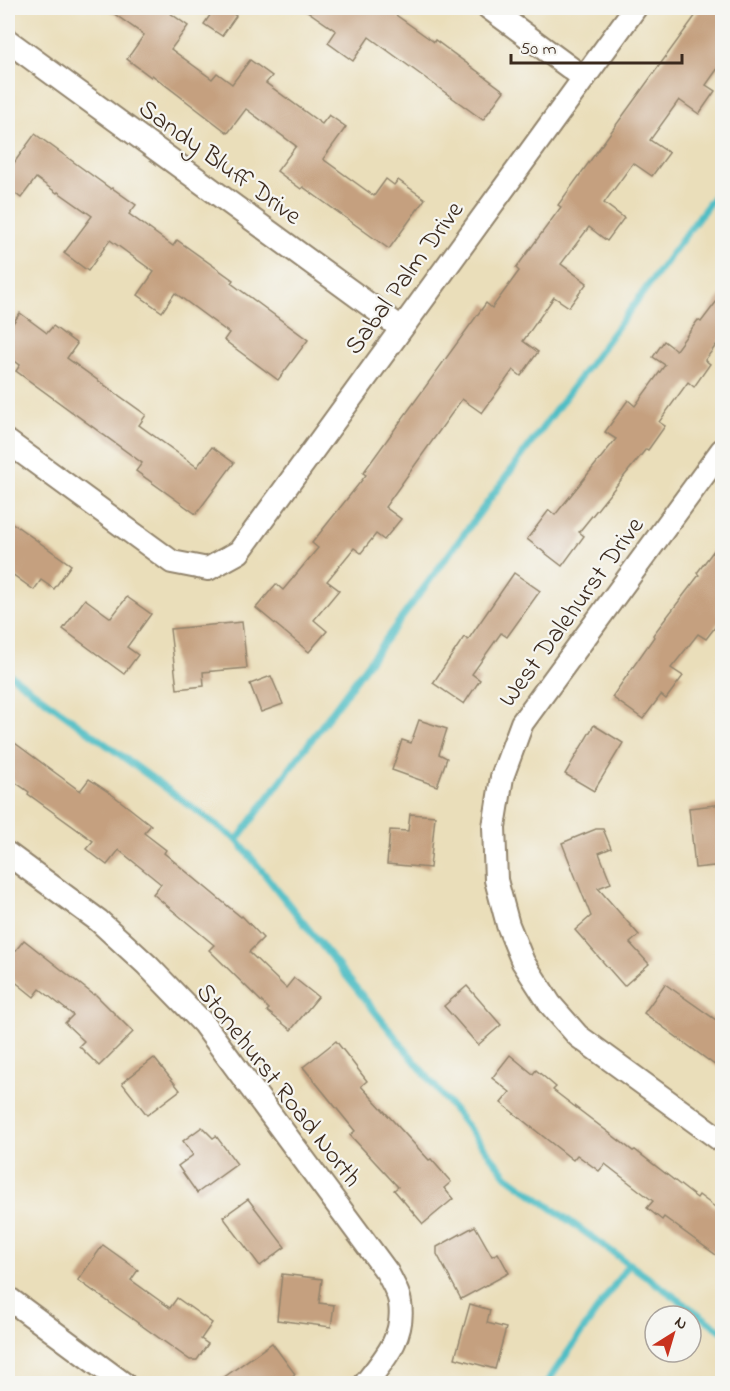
<svg xmlns="http://www.w3.org/2000/svg" width="730" height="1391" font-family="'Indie Flower',sans-serif">
	<style>
		.lines { fill: none; stroke-linecap: round; stroke-linejoin: round }
		.stream { stroke: #50bec5; stroke-width: 7 }
		.building { fill: #c5a07f }
		.street-casing { stroke: #92846c; stroke-width: 26 }
		.street { stroke: #fff; stroke-width: 22 }
		.labels { text-anchor: middle; stroke-width: 4.5; stroke-linejoin: round; paint-order: stroke }
		.street-label { font-size: 26px; fill: #3b2a1e; stroke: #f6f6f2 }
	</style>
	<rect width="100%" height="100%" fill="#f6f6f2"/>
	<filter id="ink" filterUnits="userSpaceOnUse"><feTurbulence type="fractalNoise" baseFrequency=".0167" numOctaves="2"/><feDisplacementMap in="SourceGraphic" scale="12" xChannelSelector="R" yChannelSelector="G"/><feConvolveMatrix kernelMatrix="1 2 1 2 8 2 1 2 1" color-interpolation-filters="sRGB"/></filter>
	<filter id="wash" filterUnits="userSpaceOnUse"><feTurbulence type="fractalNoise" baseFrequency=".008" numOctaves="4" result="noise"/><feDisplacementMap in="SourceGraphic" scale="24" xChannelSelector="R" yChannelSelector="G"/><feGaussianBlur stdDeviation="1.35" result="paint"/><feColorMatrix in="noise" values="0 0 0 0 0 0 0 0 0 0 0 0 0 0 0 0 0 1.4 0 .05"/><feComposite in="paint" operator="in"/></filter>
	<g filter="url(#wash)">
		<rect width="100%" height="100%" fill="#eadeba"/>
		<g class="lines">
			<g class="stream">
				<polyline points="8,673 237,840 722,186"/>
				<polyline points="237,840 507,1176 722,1331"/>
				<polyline points="546,1384 629,1264"/>
			</g>
		</g>
		<g id="blocks">
			<g class="building">
				<polygon points="106,8 163,8 188,26 171,49 212,79 217,73 232,84 250,60 272,76 266,83 322,124 329,115 346,127 323,159 374,196 386,179 394,185 398,180 425,199 389,249 303,187 301,189 277,171 296,146 246,109 228,133 152,75 151,77 127,59 144,35"/>
				<polygon points="215,8 225,8 236,16 222,36 204,24"/>
				<polygon points="303,8 386,8 434,42 435,40 504,91 483,120 369,37 353,61 328,43 336,31"/>
				<polygon points="701,8 723,8 723,61 706,85 715,91 699,114 679,100 650,140 669,153 652,176 633,163 604,203 624,218 607,241 589,227 561,264 587,283 569,307 554,297 523,341 538,352 521,376 513,370 482,413 462,399 385,507 401,519 384,540 376,534 361,553 354,548 327,581 339,590 314,620 327,631 309,652 256,608 276,584 283,590 318,548 312,543 366,475 363,473 486,303 492,308 519,271 516,268 561,207 558,205"/>
				<polygon points="35,134 111,189 112,188 136,205 129,214 173,246 177,240 233,280 231,283 308,340 278,380 224,340 229,333 175,293 162,312 138,295 154,272 110,240 88,271 64,253 92,216 58,192 57,193 36,178 21,198 8,188 8,171"/>
				<polygon points="723,293 723,336 705,360 710,364 694,387 688,382 659,422 665,426 648,450 646,449 579,532 584,536 562,566 527,539 549,510 555,515 616,439 605,432 628,400 635,406 665,365 653,357 664,341 676,350 698,320 701,322"/>
				<polygon points="20,313 47,333 53,326 77,344 67,358 146,415 139,425 197,467 212,447 234,463 196,514 136,471 142,463 16,371 20,365 8,356 8,330"/>
				<polygon points="8,520 71,565 54,589 41,580 34,590 8,571"/>
				<polygon points="723,538 723,617 706,639 698,634 671,668 683,676 666,699 661,695 643,719 612,697 654,637 653,635 699,575 697,573"/>
				<polygon points="514,573 540,591 507,637 501,633 472,674 480,680 464,704 433,683 464,637 468,640"/>
				<polygon points="127,597 151,614 127,647 138,655 124,674 63,629 85,599 111,618"/>
				<polygon points="242,622 247,668 203,672 204,686 177,689 170,629"/>
				<polygon points="271,676 283,704 261,712 250,684"/>
				<polygon points="419,720 447,729 439,754 447,758 437,786 392,770 402,740 411,743"/>
				<polygon points="594,725 623,743 594,791 565,774"/>
				<polygon points="8,738 80,791 89,779 114,796 151,825 144,833 166,850 164,853 241,917 242,916 263,938 249,952 286,988 294,978 318,997 291,1030 267,1011 269,1009 209,950 214,945 153,894 161,884 119,850 107,865 86,849 93,841 28,794 29,792 8,777"/>
				<polygon points="723,804 723,865 695,868 689,808"/>
				<polygon points="410,814 435,816 430,868 387,864 390,830 408,831"/>
				<polygon points="596,829 603,829 611,848 599,853 611,883 598,888 639,935 630,943 649,964 624,986 575,930 591,916 562,843"/>
				<polygon points="24,940 94,995 95,994 133,1032 99,1066 79,1046 84,1041 65,1023 73,1015 40,989 34,997 8,976 8,960"/>
				<polygon points="665,984 723,1025 723,1071 644,1013"/>
				<polygon points="467,986 501,1025 478,1045 444,1006"/>
				<polygon points="336,1041 367,1081 361,1086 429,1160 431,1159 451,1182 444,1188 453,1199 423,1224 394,1190 398,1187 350,1135 355,1131 303,1067"/>
				<polygon points="510,1055 533,1074 536,1070 556,1087 553,1090 633,1151 635,1150 697,1198 699,1195 723,1213 723,1260 664,1217 662,1220 647,1208 653,1201 605,1164 599,1171 577,1155 573,1160 501,1103 510,1092 492,1078"/>
				<polygon points="154,1058 180,1090 147,1115 122,1083"/>
				<polygon points="202,1127 213,1138 216,1136 237,1164 197,1193 178,1166 193,1155 183,1141"/>
				<polygon points="248,1199 285,1247 260,1266 223,1217"/>
				<polygon points="475,1226 492,1256 498,1253 509,1273 461,1299 437,1254 437,1247"/>
				<polygon points="103,1245 138,1270 131,1280 170,1308 177,1298 212,1323 201,1339 208,1344 197,1360 190,1360 78,1280"/>
				<polygon points="282,1274 322,1279 319,1303 334,1305 331,1327 277,1320"/>
				<polygon points="470,1304 490,1310 487,1323 506,1328 495,1369 455,1358"/>
				<polygon points="272,1343 295,1374 282,1383 216,1383"/>
			</g>
		</g>
	</g>
	<g filter="url(#ink)">
		<use href="#blocks" fill-opacity="0" stroke="#92846c" stroke-width="1.5"/>
		<g class="lines">
			<g class="street-casing">
				<g id="street">
					<polyline points="489,8 584,78"/>
					<polyline points="8,41 401,328"/>
					<polyline points="8,442 172,562 208,569 239,552 635,8"/>
					<polyline points="722,450 522,723 502,777 494,827 496,880 508,925 523,962 550,1004 578,1036 722,1141"/>
					<path d="M 8,854 L 99,921 L 147,965 L 203,1023 L 387,1272 C 392,1282 399,1293 400,1303 C 405,1337 385,1358 365,1384"/>
					<polyline points="8,1298 124,1384"/>
				</g>
			</g>
			<use href="#street" class="street"/>
		</g>
	</g>
	<g class="labels">
		<g class="street-label">
			<text transform="translate(221 161) rotate(36)" y="9">Sandy Bluff Drive</text>
			<text transform="translate(403 277) rotate(-54)" y="9">Sabal Palm Drive</text>
			<text transform="translate(570 611) rotate(-54)" y="9">West Dalehurst Drive</text>
			<text transform="translate(280 1084) rotate(52)" y="9">Stonehurst Road North</text>
		</g>
	</g>
	<rect width="730" height="1391" fill="none" stroke="#f6f6f2" stroke-width="30"/>
	<g transform="translate(673 1334) rotate(37)"><circle r="28" fill="#f6f6f2" stroke="#aba49d" stroke-width="1.5"/>
	<path d="M0-4.5L10 22L0 15L-10 22Z" fill="#c8321e"/>
	<text y="-9" font-size="16" font-weight="bold" text-anchor="middle" fill="#3b2a1e">N</text>
	</g>
	<path d="M511 54v9h171v-9" fill="none" stroke="#3b2a1e" stroke-width="3"/>
	<text x="520" y="54" font-size="18" fill="#3b2a1e" stroke="#f6f6f2" stroke-width="4.5" paint-order="stroke">50 m</text>
</svg>
